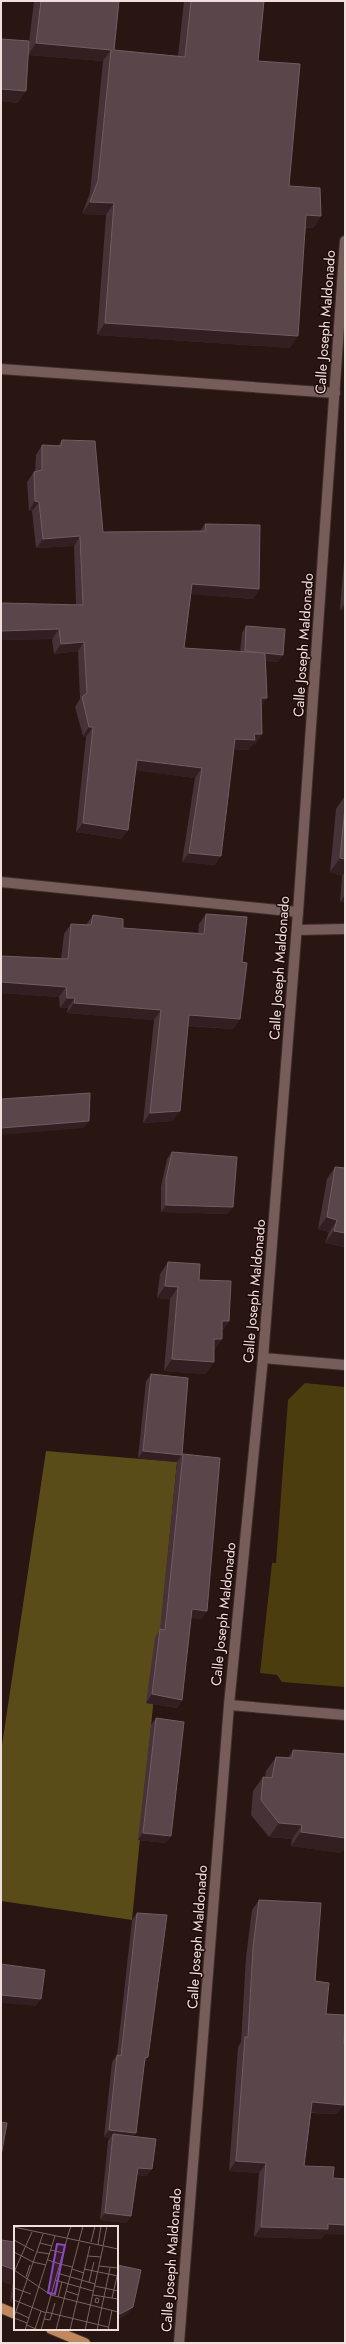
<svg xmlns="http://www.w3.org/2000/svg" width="346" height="2344" font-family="Jost,sans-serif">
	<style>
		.green { fill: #4b3d0d }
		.forest { fill: #5a4c19 }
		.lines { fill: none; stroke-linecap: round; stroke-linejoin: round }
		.minor-casing { stroke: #3d2e2d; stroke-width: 12 }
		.primary-casing { stroke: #3d2e2d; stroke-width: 12 }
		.minor { stroke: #775d59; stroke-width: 10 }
		.primary { stroke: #c1885d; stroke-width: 10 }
		.wall { fill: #473238 }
		.shaded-wall { fill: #331f21 }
		.building { fill: #59454a; stroke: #705d61 }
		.labels { text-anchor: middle; stroke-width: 3; stroke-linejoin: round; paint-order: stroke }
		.street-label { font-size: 14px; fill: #efe0dd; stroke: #1f0b09 }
		.inset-road { fill: none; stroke: #786663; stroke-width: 1 }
		.view { fill: #8c47c4; fill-opacity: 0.15; stroke: #8c47c4; stroke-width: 2 }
		.inset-edge { fill: none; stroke: #efe0dd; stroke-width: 2 }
	</style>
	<rect width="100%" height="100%" fill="#291511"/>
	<polygon class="green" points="305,1383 345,1387 345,1687 282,1682 277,1675 260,1673 272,1563 276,1563 288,1400"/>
	<polygon class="forest" points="46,1451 177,1462 132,1920 1,1901 1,1752"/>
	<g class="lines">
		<g class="minor-casing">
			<g id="minor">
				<polyline points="1,369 335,393"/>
				<polyline points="1,882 298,912"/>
				<polyline points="297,930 345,929"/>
				<polyline points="263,1358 345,1365"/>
				<polyline points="229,1705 345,1715"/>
				<polyline points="179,2343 229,1705 263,1358 298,912 345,241"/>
			</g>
		</g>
		<g class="primary-casing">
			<g id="primary">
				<polyline points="1,2308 15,2314"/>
				<polyline points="51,2329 85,2343"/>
			</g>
		</g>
		<use href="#minor" class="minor"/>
		<use href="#primary" class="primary"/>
	</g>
	<g class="wall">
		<polygon points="34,1 119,1 114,50 178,56 184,1 264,1 258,61 289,186 321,216 313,228 306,228 290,348 97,335 106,215 82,214 90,193 103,61 28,55 18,103 1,101 1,39 28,51"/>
		<polygon points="62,440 103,532 200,531 205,524 259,589 253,599 191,594 184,648 240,652 242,633 246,626 283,655 278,662 266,661 267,698 261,706 262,734 255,744 253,744 248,750 234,749 215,865 182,862 195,778 135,770 128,830 121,839 76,832 86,737 83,736 75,707 80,699 78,651 54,654 52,639 1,640 76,605 74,546 36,548 32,511 29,511 27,482 34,472 35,472 36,455 42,445 58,446"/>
		<polygon points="345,547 345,610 340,610"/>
		<polygon points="345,796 345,902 340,902 342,876 330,872 336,809"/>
		<polygon points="206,914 242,962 240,1019 233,1029 188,1026 180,1111 172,1121 143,1123 154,1020 67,1013 68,1008 60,1008 59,997 1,993 1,956 61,959 64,934 71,924 86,925 93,915 123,928 198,933 199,924"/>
		<polygon points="172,1152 228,1214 161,1212 161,1186 167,1159"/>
		<polygon points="335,1167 345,1168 345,1247 325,1243 329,1232 318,1229 327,1179"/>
		<polygon points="168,1262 199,1280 229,1321 222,1331 222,1339 214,1350 214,1362 205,1374 164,1371 170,1299 157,1298 160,1274"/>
		<polygon points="151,1374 182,1455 183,1454 207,1611 201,1619 191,1618 182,1700 177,1708 146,1703 155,1638 160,1629 177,1462 138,1458 146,1381"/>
		<polygon points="156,1718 171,1836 166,1843 138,1840 151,1725"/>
		<polygon points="293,1750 341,1853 291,1846 292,1839 269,1837 251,1815 253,1791 263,1777 265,1777 266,1771 276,1757 288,1758"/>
		<polygon points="259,1900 315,1981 326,2014 337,2114 311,2113 304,2166 325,2234 321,2239 254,2237 259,2173 229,2171 238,2047 241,2042 246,1957 252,1910"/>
		<polygon points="137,1913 148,2057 144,2064 134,2136 147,2176 137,2175 131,2216 126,2223 100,2220 108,2141 110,2138 104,2137 112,2062 117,2055 132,1920"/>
		<polygon points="1,2240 15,2242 15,2303 10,2302 12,2285 1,2281"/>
	</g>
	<g class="shaded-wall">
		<polygon points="36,43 111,50 103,61 28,55"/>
		<polygon points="1,89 26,91 18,103 1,101"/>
		<polygon points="90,202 114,203 106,215 82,214"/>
		<polygon points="306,215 321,216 313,228 298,227"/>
		<polygon points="105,323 298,336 290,348 97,335"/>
		<polygon points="35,501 39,502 32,511 29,511"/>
		<polygon points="80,536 74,546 36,548 43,539"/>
		<polygon points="192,584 259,589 253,599 186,594"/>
		<polygon points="345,603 345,610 340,610"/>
		<polygon points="59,629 52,639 1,640 1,631"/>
		<polygon points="84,642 78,651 54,654 61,644"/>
		<polygon points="245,651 283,655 278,662 240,658"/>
		<polygon points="261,698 267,698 261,707"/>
		<polygon points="89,727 93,727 86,737 83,736"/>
		<polygon points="254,734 262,734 255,744 253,744 248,750 228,749 235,739"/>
		<polygon points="137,760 202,768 195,778 130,770"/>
		<polygon points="83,823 128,830 121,839 76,832"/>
		<polygon points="189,853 221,856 215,865 182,862"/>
		<polygon points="340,858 345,859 345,871 342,876 330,872"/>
		<polygon points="345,895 345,902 340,902"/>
		<polygon points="1,982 66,987 59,997 1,993"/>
		<polygon points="67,998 75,998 68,1008 60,1008"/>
		<polygon points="74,1003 161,1010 154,1020 67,1013"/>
		<polygon points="189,1015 240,1019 233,1029 182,1025"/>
		<polygon points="180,1111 172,1121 143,1123 150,1113"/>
		<polygon points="89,1121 84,1128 1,1135 1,1128"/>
		<polygon points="166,1205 233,1207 228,1214 161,1212"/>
		<polygon points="327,1217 337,1220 329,1232 318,1229"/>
		<polygon points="334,1231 345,1233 345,1247 325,1243"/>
		<polygon points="165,1286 178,1287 170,1299 157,1298"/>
		<polygon points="222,1321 229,1321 220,1333"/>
		<polygon points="214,1339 222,1339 213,1351"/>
		<polygon points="172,1359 214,1362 205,1374 164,1371"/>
		<polygon points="143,1451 182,1455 177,1462 138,1458"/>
		<polygon points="192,1609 207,1611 201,1619 186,1618"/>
		<polygon points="152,1694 182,1700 177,1708 146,1703"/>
		<polygon points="279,1823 302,1825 292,1839 269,1837"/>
		<polygon points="301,1832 345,1838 345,1848 341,1853 291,1846"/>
		<polygon points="143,1833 171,1836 166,1843 138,1840"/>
		<polygon points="1,1995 41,1999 36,2006 1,2003"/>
		<polygon points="148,2057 143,2064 145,2058"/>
		<polygon points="312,2102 344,2105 337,2114 305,2112"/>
		<polygon points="109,2130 136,2133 131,2140 113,2134 110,2138 104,2137"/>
		<polygon points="236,2161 266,2163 259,2173 229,2171"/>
		<polygon points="138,2168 152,2169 147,2176 133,2175"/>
		<polygon points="105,2213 131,2216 126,2223 100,2220"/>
		<polygon points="328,2224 345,2225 345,2235 325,2234 321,2239 254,2237 261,2227"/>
		<polygon points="1,2265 15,2270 15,2282 12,2285 1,2281"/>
		<polygon points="15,2295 15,2303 10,2302"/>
		<polygon points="133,2307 128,2314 117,2320 117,2313"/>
	</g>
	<g class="building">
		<polygon points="41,1 119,1 114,50 185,57 191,1 264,1 258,61 300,64 289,186 320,188 321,216 306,215 298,336 105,323 114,203 90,202 98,181 111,50 36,43"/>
		<polygon points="1,39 29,41 26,91 1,89"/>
		<polygon points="62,440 95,441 103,532 206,531 205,524 260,525 259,589 192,584 184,648 265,653 267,698 261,698 262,734 254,734 255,740 235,739 221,856 189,853 202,768 137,760 128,830 83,823 93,727 89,727 82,697 87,693 84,642 61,644 59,629 1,631 1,603 83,605 80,536 43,539 39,502 35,501 34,472 42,470 42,445 61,446"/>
		<polygon points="246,626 285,629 283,655 245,651"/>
		<polygon points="345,807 345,859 340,858"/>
		<polygon points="206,914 247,917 242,962 247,963 240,1019 189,1015 180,1111 150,1113 161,1010 74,1003 75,998 67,998 66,987 1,982 1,956 68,959 71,924 91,925 93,915 123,919 123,928 204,934"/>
		<polygon points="90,1093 89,1121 1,1128 1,1099"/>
		<polygon points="172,1152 237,1157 233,1207 166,1205 166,1179"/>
		<polygon points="335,1167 345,1168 345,1233 334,1231 337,1220 327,1217"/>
		<polygon points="168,1262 200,1264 199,1280 231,1281 229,1321 222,1321 222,1339 214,1339 214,1362 172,1359 178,1287 165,1286"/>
		<polygon points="151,1374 188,1378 182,1455 143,1451"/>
		<polygon points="183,1454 220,1458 207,1611 192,1609 182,1700 152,1694 160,1629 165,1630"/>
		<polygon points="156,1718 184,1722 171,1836 143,1833"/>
		<polygon points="293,1750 345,1754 345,1838 301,1832 302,1825 279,1823 261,1800 263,1777 272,1778 276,1757 292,1758"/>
		<polygon points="259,1900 321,1903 315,1981 329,1983 326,2014 345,2015 344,2044 345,2044 345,2080 344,2105 312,2102 304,2166 334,2167 333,2178 345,2179 345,2225 328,2224 328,2229 261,2227 266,2163 236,2161 245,2037 248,2037 253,1947"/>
		<polygon points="137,1913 167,1915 148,2057 145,2058 136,2133 109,2130 117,2055 121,2056"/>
		<polygon points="1,1964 45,1970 41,1999 1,1995"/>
		<polygon points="1,2122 7,2123 1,2156"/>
		<polygon points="113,2134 156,2139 152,2169 138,2168 131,2216 105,2213"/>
		<polygon points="1,2240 15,2242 15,2270 1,2265"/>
		<polygon points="117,2265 141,2270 133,2307 120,2314 117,2313"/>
	</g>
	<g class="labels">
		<g class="street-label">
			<text transform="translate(325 322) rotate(-86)" y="5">Calle Joseph Maldonado</text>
			<text transform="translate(303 645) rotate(-86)" y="5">Calle Joseph Maldonado</text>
			<text transform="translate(279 968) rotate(-86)" y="5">Calle Joseph Maldonado</text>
			<text transform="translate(254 1291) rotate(-85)" y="5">Calle Joseph Maldonado</text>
			<text transform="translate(223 1614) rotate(-84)" y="5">Calle Joseph Maldonado</text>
			<text transform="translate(197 1937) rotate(-86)" y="5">Calle Joseph Maldonado</text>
			<text transform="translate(171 2260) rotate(-86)" y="5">Calle Joseph Maldonado</text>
		</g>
	</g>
	<g transform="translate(14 2226)">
		<rect width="104" height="104" fill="#291511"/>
		<path class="inset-road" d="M 0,1 L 104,23M 53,12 L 57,0M 0,14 L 20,25M 65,15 L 69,0M 77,16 L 81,0M 26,17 L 38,20M 84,19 L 87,0M 89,20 L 93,0M 37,24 L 49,27M 0,26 L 19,36 L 32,39M 23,26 L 36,28M 74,30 L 87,31M 34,34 L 46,38M 46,38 L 58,41M 85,40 L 104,42M 58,43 L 70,47M 70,43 L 104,50M 0,44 L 37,69 L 104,86M 0,46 L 18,6M 43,47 L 81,58M 12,51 L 16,39M 41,54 L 79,65M 75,56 L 80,36M 81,60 L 104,65M 0,62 L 17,68M 52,65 L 64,69M 79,69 L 104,73M 44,71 L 48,56M 82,72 L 85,73 L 84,77 L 81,76 ZM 98,72 L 104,46M 0,74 L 32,87M 2,86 L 15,92M 32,86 L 94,101M 0,91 L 29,8M 0,92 L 13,97M 30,93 L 36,94 L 41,77M 13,99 L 24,104M 21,103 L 27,85M 11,104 L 41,10M 27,104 L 53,13M 42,104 L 65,16M 56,104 L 76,20M 71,104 L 89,21M 83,104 L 96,42M 94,104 L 98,84"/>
		<path class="view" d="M 43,18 L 51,19 L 41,68 L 34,67 Z"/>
		<rect width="104" height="104" class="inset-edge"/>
	</g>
	<rect width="346" height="2344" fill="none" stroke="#efe0dd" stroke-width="4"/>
</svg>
